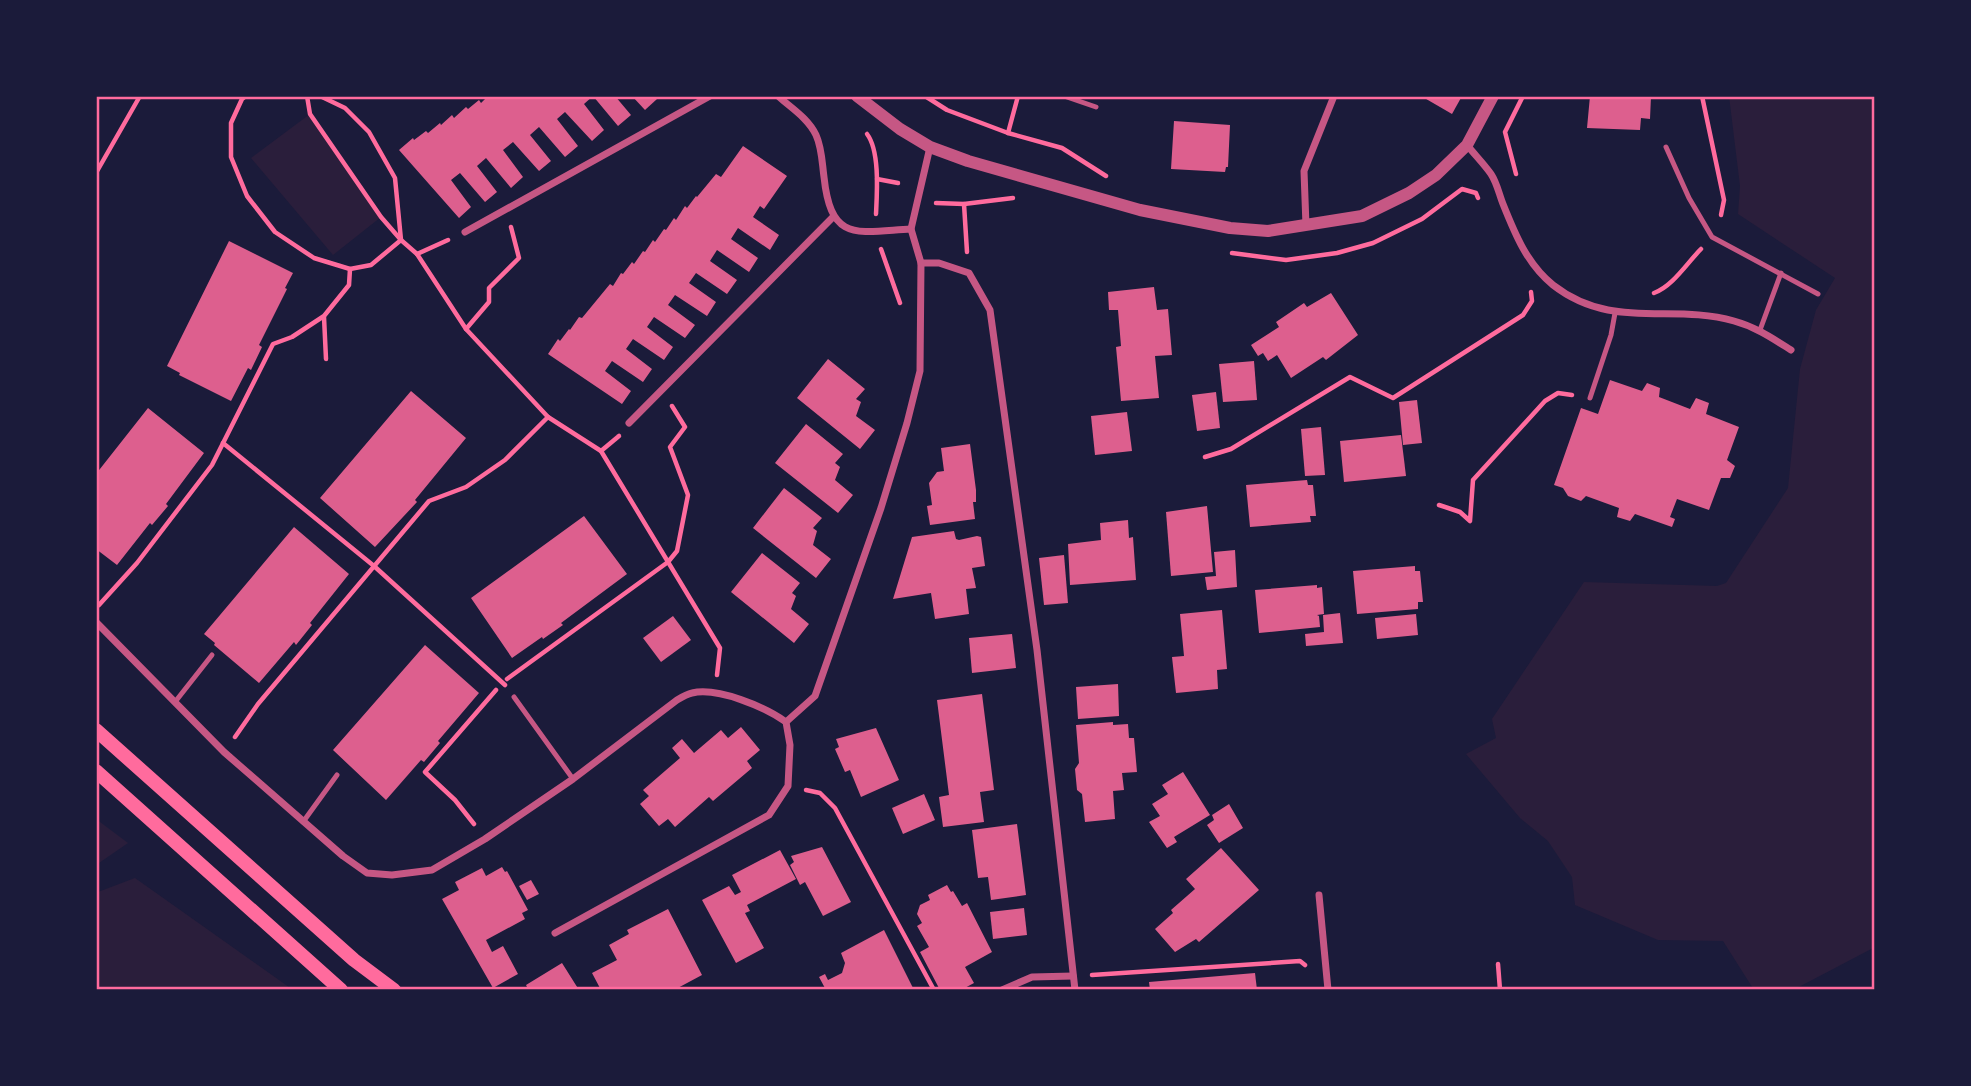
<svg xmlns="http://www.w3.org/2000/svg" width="1971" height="1086" font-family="Signika,sans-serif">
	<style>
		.green { fill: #2a1e3b }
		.building { fill: #dd5f8e }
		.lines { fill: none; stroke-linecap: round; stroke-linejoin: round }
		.path { stroke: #ff6b9d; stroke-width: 4.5 }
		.service { stroke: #c65784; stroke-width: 5 }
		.minor { stroke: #c65784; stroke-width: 7 }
		.tertiary { stroke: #c65784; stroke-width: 12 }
		.secondary { stroke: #ff6b9d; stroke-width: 14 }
		.neatline { fill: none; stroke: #ff6b9d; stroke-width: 2.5 }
	</style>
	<rect width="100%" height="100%" fill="#1b1b3a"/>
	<g class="green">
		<polygon points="1729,96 1875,96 1875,947 1793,990 1754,990 1723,941 1658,940 1575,905 1572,877 1548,841 1520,818 1466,754 1496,738 1492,719 1584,582 1717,586 1726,583 1788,488 1800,369 1816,310 1835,278 1738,214 1740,186"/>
		<polygon points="310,114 381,217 333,255 251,158"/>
		<polygon points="96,819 128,843 96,865"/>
		<polygon points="135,878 293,990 96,990 98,892"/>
	</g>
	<g class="building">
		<polygon points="488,96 615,96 631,115 618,126 593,96 584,104 604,130 592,141 565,112 557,119 578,146 565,157 539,127 530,135 551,161 539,171 513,142 503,150 523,177 511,188 486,158 477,166 497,192 485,202 460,173 451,180 471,207 459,218 399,150 413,138 414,140 426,131 428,133 440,123 441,125 452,115 454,118 466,107 468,109 479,100 481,103"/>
		<polygon points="632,96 655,96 657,99 645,110"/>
		<polygon points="1421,96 1462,96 1452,114"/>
		<polygon points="1590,96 1651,96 1650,119 1641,118 1640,130 1587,128"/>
		<polygon points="1174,121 1230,125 1228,167 1226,167 1225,172 1171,169"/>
		<polygon points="743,146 787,176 764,209 760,206 753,217 779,235 770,250 738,228 731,239 758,258 749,272 717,250 710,261 737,280 727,294 696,273 689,283 716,302 707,316 675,295 668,305 695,325 685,338 654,317 647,327 673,347 664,360 633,339 626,349 652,369 643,382 612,361 605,371 631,391 622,404 548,354 558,339 560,341 569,329 570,330 579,317 582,318 610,284 613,286 621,273 623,274 632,262 634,264 643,251 645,252 653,240 655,242 664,229 666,230 674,218 676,220 685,206 687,208 696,196 697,197 716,174 721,177"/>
		<polygon points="229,241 293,273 285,288 287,289 259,345 262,347 251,370 248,368 231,401 179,375 180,373 167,366"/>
		<polygon points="1154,287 1157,310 1168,309 1172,355 1155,356 1159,398 1121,401 1116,347 1121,346 1118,310 1109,310 1108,292"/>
		<polygon points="1331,293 1358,335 1326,360 1323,357 1291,378 1277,355 1268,361 1263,353 1258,356 1251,345 1279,327 1276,322 1304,303 1307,307"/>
		<polygon points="828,359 865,389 856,399 861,402 856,416 875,430 860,449 797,398"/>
		<polygon points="1254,361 1257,400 1223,402 1219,364"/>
		<polygon points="1610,380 1642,391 1647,383 1660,388 1659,397 1690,409 1696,398 1709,403 1706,414 1739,427 1727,460 1735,466 1730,478 1721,478 1709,510 1677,499 1670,517 1675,519 1672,527 1635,514 1630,521 1617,517 1619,508 1586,496 1581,501 1568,496 1563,488 1554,485 1581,408 1598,414"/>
		<polygon points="411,391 466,438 415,500 417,502 375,547 320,498"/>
		<polygon points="1216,392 1220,428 1197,431 1192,395"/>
		<polygon points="1417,400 1422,443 1403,445 1399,402"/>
		<polygon points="148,408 204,453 166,504 168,506 152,525 150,523 117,565 96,549 96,474"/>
		<polygon points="1127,412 1132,451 1095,455 1091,416"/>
		<polygon points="806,424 843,454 835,463 840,467 835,480 853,495 838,513 775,463"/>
		<polygon points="1321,427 1325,475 1305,476 1301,429"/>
		<polygon points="1401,435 1406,476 1344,482 1340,441"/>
		<polygon points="970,444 976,490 976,502 973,502 975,519 930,525 927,506 932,505 929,483 937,472 944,471 941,448"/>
		<polygon points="1307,480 1308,485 1313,485 1316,516 1310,516 1311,522 1250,527 1246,485"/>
		<polygon points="784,488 822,518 813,528 817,531 813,545 831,559 816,578 753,528"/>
		<polygon points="1207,506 1213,572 1171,576 1166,512"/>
		<polygon points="584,516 627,574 561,623 563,625 543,639 542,637 512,658 471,598"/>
		<polygon points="1128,520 1129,538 1133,537 1136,580 1070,585 1068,544 1101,540 1100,523"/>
		<polygon points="294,527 349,574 310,623 312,625 296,645 294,642 259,683 214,645 215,643 204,634"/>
		<polygon points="954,531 956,539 959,540 977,536 981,537 985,566 972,568 976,588 966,589 969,614 935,619 931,593 893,599 912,537"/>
		<polygon points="1235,550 1237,587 1207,590 1205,577 1216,576 1214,552"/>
		<polygon points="762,553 800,583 792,593 796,596 791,609 809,624 794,643 731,592"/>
		<polygon points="1064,555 1068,603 1044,605 1039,558"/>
		<polygon points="1415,566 1415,571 1420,571 1423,602 1418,602 1418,609 1357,614 1353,571"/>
		<polygon points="1317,585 1317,588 1322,587 1324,614 1317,615 1319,616 1320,627 1259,633 1255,590"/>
		<polygon points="1222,610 1227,669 1217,670 1218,689 1176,693 1172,657 1184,656 1180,614"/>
		<polygon points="1340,613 1343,643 1306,646 1305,634 1324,632 1323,615"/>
		<polygon points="1416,614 1418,635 1377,639 1375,618"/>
		<polygon points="673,616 691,640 661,662 643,638"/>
		<polygon points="1012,634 1016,668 972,673 969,638"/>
		<polygon points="425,645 479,693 438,741 440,743 424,762 421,760 386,800 333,750"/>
		<polygon points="1118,684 1119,716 1078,719 1076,687"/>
		<polygon points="982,694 994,790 980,792 984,822 943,827 939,797 949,795 937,700"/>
		<polygon points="1113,722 1113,725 1128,724 1129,738 1134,738 1137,772 1122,773 1124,790 1113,791 1115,819 1085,822 1082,794 1077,790 1075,769 1079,763 1076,725"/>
		<polygon points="741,727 760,750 747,761 752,768 713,801 709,797 675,827 668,819 659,826 640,804 649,796 643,790 680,758 672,748 682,739 694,753 721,730 728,738"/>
		<polygon points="876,728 899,780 861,797 850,770 845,772 835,749 839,747 836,739"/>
		<polygon points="1183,772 1210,815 1174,837 1177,842 1167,848 1149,822 1160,816 1152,804 1168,794 1162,785"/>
		<polygon points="924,794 935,820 903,834 892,808"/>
		<polygon points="1229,804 1243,828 1219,843 1207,825 1214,820 1212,815"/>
		<polygon points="1017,824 1026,895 991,900 988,877 978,878 972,830"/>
		<polygon points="822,847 851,902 823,916 805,882 800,885 790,865 794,862 791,856"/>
		<polygon points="1221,848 1259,890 1199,942 1196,939 1175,952 1155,929 1173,913 1171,910 1195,889 1186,879"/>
		<polygon points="780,850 796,879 747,905 750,911 745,913 764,948 736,963 702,900 729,886 735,895 741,892 732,875"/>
		<polygon points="502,867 505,872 507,871 528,910 522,913 525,919 486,940 492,952 503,946 518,974 493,988 442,899 459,890 455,882 482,868 486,876"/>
		<polygon points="531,880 539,894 527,900 519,886"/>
		<polygon points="947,885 951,892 953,891 962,906 967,903 992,952 965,967 974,983 961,990 940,990 920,952 929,947 917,926 922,923 917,914 920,905 930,900 928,895"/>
		<polygon points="1024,908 1027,935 993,939 990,912"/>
		<polygon points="668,909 702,975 674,990 601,990 592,973 617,960 609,945 629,934 627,930"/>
		<polygon points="884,930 914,990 826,990 819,977 825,974 828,980 842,973 845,963 841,953"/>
		<polygon points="562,963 579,990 522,990 527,987 526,985"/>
		<polygon points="1255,973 1257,990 1150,990 1149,982"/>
	</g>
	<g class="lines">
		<g class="path">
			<polyline points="246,96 242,99 231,123 231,157 247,196 275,232 314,258 350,269 371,265 401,240 395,178 369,132 345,108 320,96"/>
			<polyline points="307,96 310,114 381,217 401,240 417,254 466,329 548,417 601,451 720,648 717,675"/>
			<polyline points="925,96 947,110 1008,133 1062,148 1106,176"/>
			<polyline points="1702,96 1724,200 1721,215"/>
			<polyline points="1008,133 1018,96"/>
			<path d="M 867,134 C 880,151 877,193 876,214"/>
			<polyline points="96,173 140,96"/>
			<polyline points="1516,174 1505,132 1523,96"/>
			<polyline points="877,179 898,183"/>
			<polyline points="936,203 964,204 1013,198"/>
			<polyline points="964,204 967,252"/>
			<polyline points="881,249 900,303"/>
			<polyline points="1232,253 1286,260 1337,253 1373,243 1422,219 1462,189 1476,193 1478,198"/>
			<polyline points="417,254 448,240"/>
			<path d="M 1654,293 C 1673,286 1687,263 1701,249"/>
			<polyline points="324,317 326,359"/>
			<polyline points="466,329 489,302 489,288 519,258 511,227"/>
			<polyline points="223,443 374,566 505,685"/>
			<polyline points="601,451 619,436"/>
			<polyline points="1205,457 1231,449 1350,377 1393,398 1523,315 1532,301 1531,292"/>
			<polyline points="1439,505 1460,512 1470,521 1473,480 1545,401 1558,393 1572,395"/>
			<polyline points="99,605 137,563 212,465 273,344 292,337 324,316 349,285 350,269"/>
			<polyline points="507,679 668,562 677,551 688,495 670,447 685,427 672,406"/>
			<polyline points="235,737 258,704 429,501 466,487 505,460 548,417"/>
			<polyline points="806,790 820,793 835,808 934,990"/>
			<polyline points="474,824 455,800 425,772 496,690"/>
			<polyline points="1498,964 1500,990"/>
			<polyline points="1092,975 1300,961 1305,965"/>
		</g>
		<g class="service">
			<polyline points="1064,96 1096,107"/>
			<polyline points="1666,147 1689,198 1712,237 1818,294"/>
			<polyline points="1760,330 1781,273"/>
			<polyline points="1590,398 1611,335 1615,313"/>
			<polyline points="514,697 573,779"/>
			<polyline points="175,702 212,655"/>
			<polyline points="303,822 337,775"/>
		</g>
		<g class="minor">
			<path d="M 778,96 C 791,108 808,118 816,135 C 822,148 822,163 824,177 C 831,243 857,232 911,229"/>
			<path d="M 1467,145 C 1475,155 1484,164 1491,174 C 1497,183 1499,194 1503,204 C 1515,234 1527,264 1553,285 C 1612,331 1672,303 1734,321 C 1756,327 1772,338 1791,350"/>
			<polyline points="1306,226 1304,171 1334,96"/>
			<polyline points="465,232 710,96"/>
			<polyline points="921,263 939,263 969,273 990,310 1037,650 1075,990"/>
			<polyline points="629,423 833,217"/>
			<path d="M 96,622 L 224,752 L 343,856 L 367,873 L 392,875 L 432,870 L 485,839 L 573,779 L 677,700 C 682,697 687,694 692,693 C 718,687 765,707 786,722 L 790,745 L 788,786 L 769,815 L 555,933"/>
			<polyline points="786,722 815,696 881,508 907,423 920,371 921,263 911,229 930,147"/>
			<polyline points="1319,895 1328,990"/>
			<polyline points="1002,990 1032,977 1073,976"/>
		</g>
		<polyline class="tertiary" points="857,96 900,129 930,147 968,161 1140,210 1230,228 1268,231 1362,216 1409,193 1436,175 1467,145 1493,96"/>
		<g class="secondary">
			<polyline points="96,730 354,960 394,990"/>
			<polyline points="96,771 341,990"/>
		</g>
	</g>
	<rect width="1971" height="1086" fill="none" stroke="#1b1b3a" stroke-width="196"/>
	<rect x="98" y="98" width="1775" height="890" class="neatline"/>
</svg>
